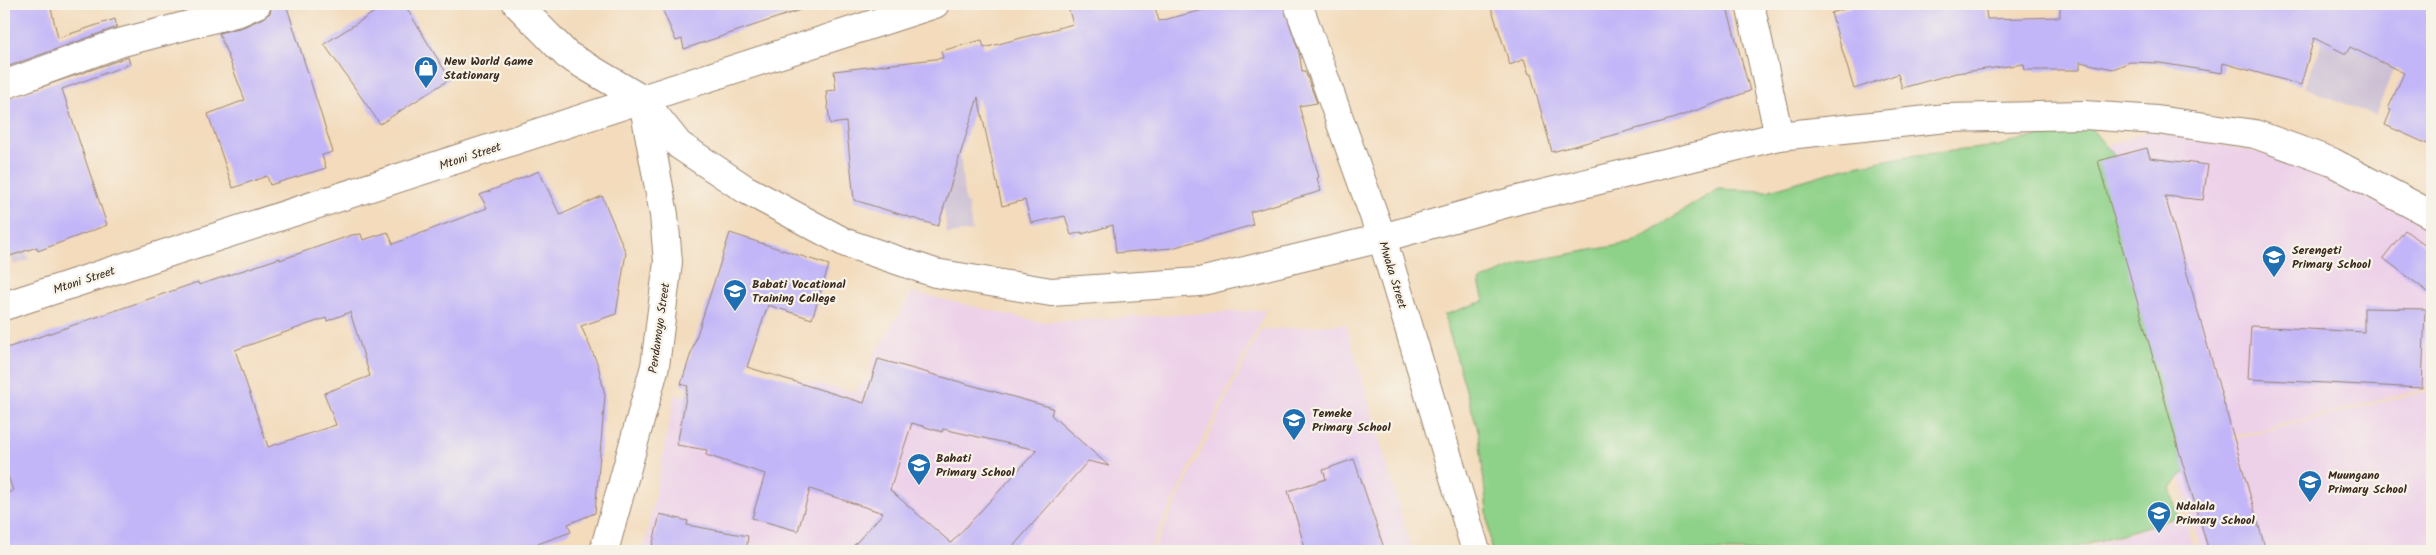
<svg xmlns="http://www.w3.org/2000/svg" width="2436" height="555" font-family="Kalam,sans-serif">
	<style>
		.built { fill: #edd1e9 }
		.industrial { fill: #ccbfd4 }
		.green { fill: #8ed189; stroke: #647e54 }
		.building { fill: #c2b6f8; fill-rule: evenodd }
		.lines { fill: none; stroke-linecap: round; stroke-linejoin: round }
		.street-casing { stroke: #97826d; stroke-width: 30 }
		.street { stroke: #fff; stroke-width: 28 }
		.labels { text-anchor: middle; stroke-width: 4.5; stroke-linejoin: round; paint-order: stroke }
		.poi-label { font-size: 12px; font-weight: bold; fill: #3b2a1e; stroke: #f7f3e8; text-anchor: start }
		.street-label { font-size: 12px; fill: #3b2a1e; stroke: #f7f3e8 }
	</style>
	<rect width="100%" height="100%" fill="#f7f3e8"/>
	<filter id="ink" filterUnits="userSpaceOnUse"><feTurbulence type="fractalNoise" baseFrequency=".02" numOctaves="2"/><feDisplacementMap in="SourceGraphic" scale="10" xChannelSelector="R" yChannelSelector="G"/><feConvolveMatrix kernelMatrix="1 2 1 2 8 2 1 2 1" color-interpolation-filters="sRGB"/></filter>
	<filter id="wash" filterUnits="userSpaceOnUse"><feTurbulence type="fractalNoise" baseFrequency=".0096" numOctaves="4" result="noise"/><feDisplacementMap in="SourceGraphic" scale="20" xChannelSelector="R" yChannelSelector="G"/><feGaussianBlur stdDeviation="1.12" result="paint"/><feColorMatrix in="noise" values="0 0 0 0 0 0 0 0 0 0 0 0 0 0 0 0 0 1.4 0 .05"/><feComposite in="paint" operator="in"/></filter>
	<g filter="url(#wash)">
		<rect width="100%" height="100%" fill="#f3dbbc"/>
		<g class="built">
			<polygon points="2151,130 2289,159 2394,206 2422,221 2432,230 2432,387 2166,453 2082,155"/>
			<polygon points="912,292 1040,322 1266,310 1149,551 644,551 675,394 780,421 792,378 854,392 868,379 872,358"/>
			<polygon points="1346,324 1412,551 1153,551 1260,330"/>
			<polygon points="2432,390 2432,551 2201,551 2173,454"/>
			<polygon points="2185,516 2195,551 2073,551"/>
		</g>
		<g class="industrial">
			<polygon points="2333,15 2403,47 2375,116 2304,87"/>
			<polygon points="959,144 965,203 968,203 972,231 947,234 937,147"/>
			<polygon points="4,187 29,260 14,265 4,234"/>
		</g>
		<polygon class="green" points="2087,124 2120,162 2193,464 2170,488 2178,517 2065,551 1491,551 1479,434 1444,315 1484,301 1479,281 1525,262 1631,243 1718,189 1767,191 1845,168 1908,156 1998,146"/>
		<g id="blocks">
			<g class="building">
				<polygon points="4,4 50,4 58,38 115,19 117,27 4,68"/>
				<polygon points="272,4 286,4 333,152 322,155 326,168 270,185 267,176 233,188 208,114 245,100 219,33 243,27 263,18 270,13"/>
				<polygon points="387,4 404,4 450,79 380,124 324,44"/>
				<polygon points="660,4 802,4 803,9 684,49 682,39 676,41"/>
				<polygon points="1067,4 1154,4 1159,21 1227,4 1283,4 1299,52 1302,71 1305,71 1317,103 1299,106 1319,177 1317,178 1321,191 1250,212 1253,225 1172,248 1116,253 1113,225 1082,234 1082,232 1071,235 1065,216 1031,223 1025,200 1002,206 978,97 938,226 854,200 846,122 830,124 826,91 836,90 834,71 943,58 941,51 982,40 984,48 1073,24"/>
				<polygon points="1490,4 1726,4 1750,91 1672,119 1552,152 1531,74 1529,74 1524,59 1510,65"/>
				<polygon points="1861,4 1985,4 1987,19 2060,17 2060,4 2432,4 2432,146 2385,125 2391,110 2388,109 2404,73 2350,47 2346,54 2314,38 2301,85 2223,63 2222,73 2160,63 2130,62 2113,69 2080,62 2080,70 2025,70 2024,64 1956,73 1902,88 1898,74 1854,89 1831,13"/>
				<polygon points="128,57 130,64 62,89 107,225 38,251 37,247 4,258 4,100"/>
				<polygon points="2147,148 2150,158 2208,165 2203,200 2165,196 2266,551 2209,551 2181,458 2098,161"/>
				<path d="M 539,171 L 560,215 L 602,196 L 626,253 L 616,314 L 581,326 L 598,365 L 605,395 L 595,513 L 568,524 L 571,532 L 518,551 L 4,551 L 4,494 L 13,491 L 4,464 L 4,349 L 198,282 L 199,285 L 280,258 L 280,260 L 352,235 L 361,234 L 363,240 L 388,232 L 393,244 L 487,208 L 480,195 ZM 350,312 L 370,376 L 324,393 L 336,425 L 268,447 L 235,350 L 326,318 L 327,321 Z"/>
				<polygon points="2405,230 2432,251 2432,295 2383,258"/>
				<path d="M 730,233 L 829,265 L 812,319 L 768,305 L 747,367 L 864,403 L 878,359 L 1053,408 L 1051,415 L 1109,466 L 1088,461 L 1009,551 L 849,551 L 883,513 L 810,489 L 798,531 L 752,518 L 765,474 L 706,455 L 707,450 L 677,445 L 688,386 L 681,384 ZM 912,423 L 942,432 L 943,429 L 1037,450 L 951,543 L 890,490 Z"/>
				<polygon points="2364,308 2425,309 2422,388 2248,379 2251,326 2364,332"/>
				<polygon points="1354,459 1385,551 1306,551 1288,491 1326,479 1323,470"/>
				<polygon points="660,514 688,521 687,525 748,536 746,551 651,551"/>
			</g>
		</g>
	</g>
	<g filter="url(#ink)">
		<use href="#blocks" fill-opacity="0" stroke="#97826d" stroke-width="1"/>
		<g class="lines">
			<g class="street-casing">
				<g id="street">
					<polyline points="517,4 567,55 643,100 679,145 745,189 846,243 935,273 1051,292 1199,282 1382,238 1518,200 1779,136 1946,118 2084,115 2157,120 2255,134 2332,162 2432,215"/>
					<polyline points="1298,4 1382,238 1476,551"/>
					<polyline points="1750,4 1779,136"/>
					<polyline points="4,85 119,43 239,12 257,4"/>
					<polyline points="4,306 935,4"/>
					<polyline points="604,551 655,366 668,262 664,215 643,101"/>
				</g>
			</g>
			<use href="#street" class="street"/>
		</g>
	</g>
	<defs>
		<g id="shop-pin" transform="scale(1.25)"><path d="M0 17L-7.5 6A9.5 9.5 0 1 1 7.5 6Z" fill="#1f6fb2" stroke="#f7f3e8"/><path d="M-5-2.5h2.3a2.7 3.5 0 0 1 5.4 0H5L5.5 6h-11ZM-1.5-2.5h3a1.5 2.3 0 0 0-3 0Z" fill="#fff"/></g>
		<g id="school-pin" transform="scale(1.25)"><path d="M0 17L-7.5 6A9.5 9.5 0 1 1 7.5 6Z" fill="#1f6fb2" stroke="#f7f3e8"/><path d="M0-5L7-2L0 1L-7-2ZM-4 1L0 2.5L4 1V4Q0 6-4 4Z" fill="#fff"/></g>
		<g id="university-pin" transform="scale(1.25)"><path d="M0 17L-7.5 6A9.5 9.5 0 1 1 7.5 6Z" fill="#1f6fb2" stroke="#f7f3e8"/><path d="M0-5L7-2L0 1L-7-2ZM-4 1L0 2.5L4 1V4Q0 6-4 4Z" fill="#fff"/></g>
	</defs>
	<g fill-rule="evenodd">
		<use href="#shop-pin" x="426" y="68"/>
		<use href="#school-pin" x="2274" y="257"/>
		<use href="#university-pin" x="735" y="291"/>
		<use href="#school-pin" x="1294" y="420"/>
		<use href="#school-pin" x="919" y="465"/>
		<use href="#school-pin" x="2310" y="482"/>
		<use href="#school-pin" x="2159" y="513"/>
	</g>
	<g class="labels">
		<g class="poi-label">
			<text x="444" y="65">New World Game<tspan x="444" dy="14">Stationary</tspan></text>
			<text x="2292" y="254">Serengeti<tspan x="2292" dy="14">Primary School</tspan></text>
			<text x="752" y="288">Babati Vocational<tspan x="752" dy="14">Training College</tspan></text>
			<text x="1312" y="417">Temeke<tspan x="1312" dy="14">Primary School</tspan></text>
			<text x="936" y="462">Bahati<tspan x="936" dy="14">Primary School</tspan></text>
			<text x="2328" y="479">Muungano<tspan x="2328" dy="14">Primary School</tspan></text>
			<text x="2176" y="510">Ndalala<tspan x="2176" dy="14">Primary School</tspan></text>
		</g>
		<g class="street-label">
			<text transform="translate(470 156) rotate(-18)" y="4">Mtoni Street</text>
			<text transform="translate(1393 275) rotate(73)" y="4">Mwaka Street</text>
			<text transform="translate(84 280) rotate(-18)" y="4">Mtoni Street</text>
			<text transform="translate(659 328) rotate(-82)" y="4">Pendamoyo Street</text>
		</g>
	</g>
	<rect width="2436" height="555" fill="none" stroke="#f7f3e8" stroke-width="20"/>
</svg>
